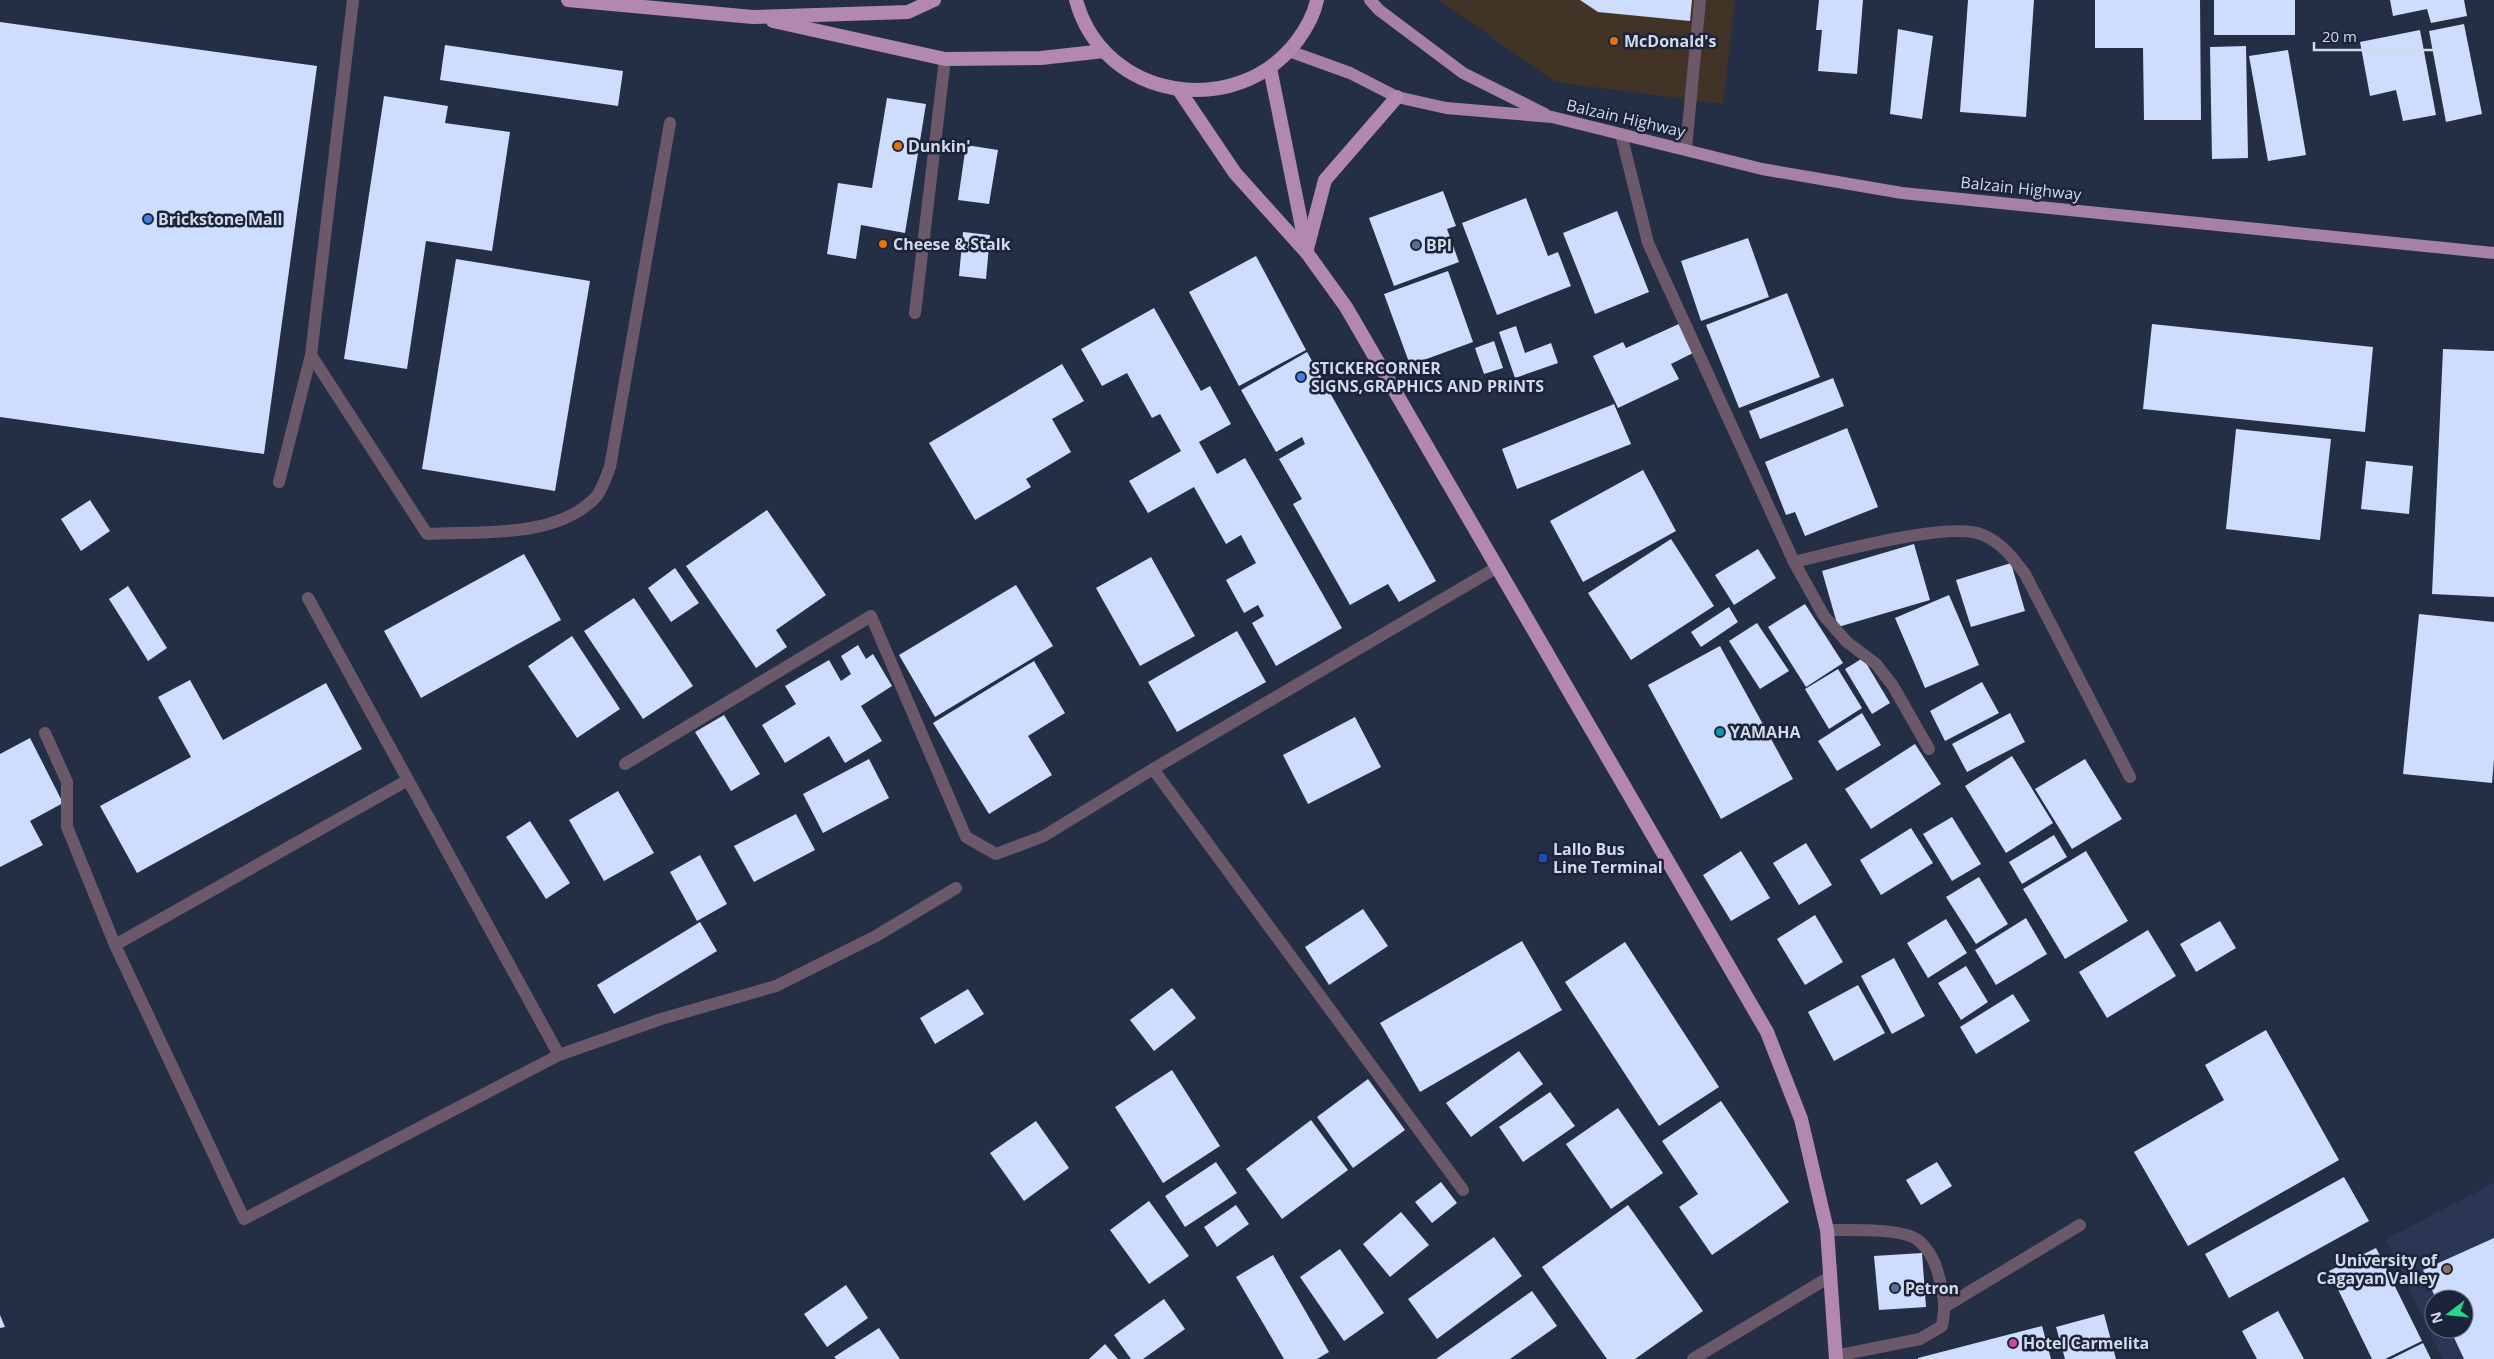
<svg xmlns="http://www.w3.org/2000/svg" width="2494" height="1359" font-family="'Open Sans',sans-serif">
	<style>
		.commercial { fill: #423327 }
		.built { fill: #2a3653; fill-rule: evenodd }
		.building { fill: #cedcfd }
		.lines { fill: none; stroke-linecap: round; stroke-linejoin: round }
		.service { stroke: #6b596a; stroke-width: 12 }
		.minor { stroke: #6b596a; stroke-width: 12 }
		.primary { stroke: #a681a4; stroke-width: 12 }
		.trunk { stroke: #b288b0; stroke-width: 14 }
		.food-dot { fill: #e8710a; stroke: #1b243a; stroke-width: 2 }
		.shop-dot { fill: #3f7fe0; stroke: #1b243a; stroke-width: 2 }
		.service-dot { fill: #5c6f8a; stroke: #1b243a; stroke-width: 2 }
		.culture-dot { fill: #0f9aa8; stroke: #1b243a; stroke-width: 2 }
		.transit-dot { fill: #1a4fb4; stroke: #1b243a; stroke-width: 2 }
		.education-dot { fill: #8d6e63; stroke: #1b243a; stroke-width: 2 }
		.hotel-dot { fill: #d1479c; stroke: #1b243a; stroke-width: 2 }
		.labels { text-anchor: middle; stroke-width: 5; stroke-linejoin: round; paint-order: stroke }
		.poi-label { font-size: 16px; font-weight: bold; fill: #d3dae8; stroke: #1b243a; text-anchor: start }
		.street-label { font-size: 16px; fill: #d3dae8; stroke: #1b243a }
	</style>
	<rect width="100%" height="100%" fill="#242e45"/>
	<polygon class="commercial" points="1439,0 1735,0 1723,104 1555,82"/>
	<path class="built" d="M 2494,1183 L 2494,1359 L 2442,1359 L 2386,1239 ZM 2434,1299 L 2464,1299 L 2464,1329 L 2434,1329 Z"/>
	<g class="building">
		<polygon points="1580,0 1692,0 1690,21 1598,12"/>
		<polygon points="1819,0 1863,0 1857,74 1818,71 1822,30 1816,30"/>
		<polygon points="1968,0 2034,0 2026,117 1960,112"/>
		<polygon points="2095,0 2200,0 2201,120 2144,120 2143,48 2095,48"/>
		<rect x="2214" y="0" width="81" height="35"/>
		<polygon points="2390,0 2464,0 2467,16 2431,23 2427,9 2393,16"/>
		<polygon points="0,22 317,66 264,454 0,417"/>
		<polygon points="2464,24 2482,114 2446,122 2429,31"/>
		<polygon points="1898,29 1933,36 1922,119 1890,114"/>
		<polygon points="2420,30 2436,115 2403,121 2396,90 2370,96 2360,42"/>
		<polygon points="445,45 623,71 618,106 440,80"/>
		<polygon points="2246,46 2248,158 2212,159 2210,47"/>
		<polygon points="2288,50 2306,155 2268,161 2249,56"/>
		<polygon points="384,96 448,106 445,123 510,132 492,251 426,241 407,369 344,359"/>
		<polygon points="887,98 926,104 905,233 861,225 856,259 827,254 838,183 872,188"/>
		<polygon points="966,145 998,150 989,204 958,200"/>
		<polygon points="1443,191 1456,226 1447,229 1459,262 1394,286 1369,218"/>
		<polygon points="1526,198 1548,256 1558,252 1571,286 1497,315 1462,223"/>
		<polygon points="1617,211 1649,292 1595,314 1563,233"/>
		<polygon points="963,232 990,235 986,279 959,276"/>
		<polygon points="1748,238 1769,297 1701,321 1681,261"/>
		<polygon points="1256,256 1306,350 1239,386 1189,292"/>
		<polygon points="456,259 590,281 555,491 422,469"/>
		<polygon points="1448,271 1473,342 1410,365 1384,294"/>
		<polygon points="1787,293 1820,377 1739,408 1706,325"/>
		<polygon points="1154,308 1201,391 1210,386 1231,424 1199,442 1217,474 1245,458 1342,628 1276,666 1252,623 1264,616 1258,605 1244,613 1226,580 1256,563 1241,535 1226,544 1194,487 1148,513 1129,481 1181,451 1160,414 1152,418 1127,373 1102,386 1081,349"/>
		<polygon points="1681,323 1695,352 1671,364 1679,379 1618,408 1593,356 1623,342 1626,348"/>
		<polygon points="2152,324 2373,347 2365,432 2143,409"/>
		<polygon points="1516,326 1525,353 1551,343 1558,363 1515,378 1499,332"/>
		<polygon points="1494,341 1503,368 1484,374 1475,348"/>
		<polygon points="2443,349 2494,351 2494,597 2432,594"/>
		<polygon points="1307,352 1436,581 1399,602 1388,584 1350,605 1293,504 1302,499 1279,459 1305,444 1302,437 1276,452 1241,390"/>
		<polygon points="1062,364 1084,401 1052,419 1071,452 1026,479 1031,487 975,520 929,443"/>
		<polygon points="1833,378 1844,406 1760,439 1749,411"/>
		<polygon points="1614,404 1631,444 1517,489 1502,449"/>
		<polygon points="1847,428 1878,507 1805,536 1795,512 1786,515 1765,462"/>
		<polygon points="2236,429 2331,439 2320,540 2226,529"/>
		<polygon points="2366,461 2413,466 2409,514 2361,509"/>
		<polygon points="1643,470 1676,531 1583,582 1550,521"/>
		<polygon points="90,500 110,531 81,551 61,519"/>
		<polygon points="767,510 826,595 776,630 787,647 756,668 686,566"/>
		<polygon points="1671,539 1714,606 1631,660 1588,593"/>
		<polygon points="1914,544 1930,600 1838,627 1822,571"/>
		<polygon points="1758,549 1776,578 1734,605 1715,575"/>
		<polygon points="524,554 561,620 421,698 384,631"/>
		<polygon points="1151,557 1195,636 1140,666 1096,588"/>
		<polygon points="2011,563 2025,611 1971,627 1956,580"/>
		<polygon points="675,568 699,603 671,622 648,588"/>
		<polygon points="1016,585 1053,646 935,717 899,655"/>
		<polygon points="128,586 167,648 148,661 109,599"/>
		<polygon points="1949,595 1979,665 1925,688 1895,618"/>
		<polygon points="634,598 693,686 643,719 584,631"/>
		<polygon points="1805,604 1843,663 1806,687 1768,627"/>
		<polygon points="1729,607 1738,622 1701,647 1691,632"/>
		<polygon points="2419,614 2494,622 2494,760 2492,783 2403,774"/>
		<polygon points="1757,623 1789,671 1760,689 1729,641"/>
		<polygon points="1237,631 1266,682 1177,732 1148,682"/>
		<polygon points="572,636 620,709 577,738 528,666"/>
		<polygon points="858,645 866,659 873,654 892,686 861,706 882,741 845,763 829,736 785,763 762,725 796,704 785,686 829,660 841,681 851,674 841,656"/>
		<polygon points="1720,646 1793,779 1721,819 1648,685"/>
		<polygon points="1863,658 1890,703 1872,714 1845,669"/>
		<polygon points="1034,661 1065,713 1028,736 1052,775 989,814 933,723"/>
		<polygon points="1838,669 1862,708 1829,729 1805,689"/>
		<polygon points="190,680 223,740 326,683 362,749 137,873 100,806 191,757 158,697"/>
		<polygon points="1982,682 1999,713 1945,741 1930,711"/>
		<polygon points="1862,713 1881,745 1837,771 1818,741"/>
		<polygon points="2010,713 2025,742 1967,772 1952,744"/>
		<polygon points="724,715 760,774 731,791 695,732"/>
		<polygon points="1355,717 1381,767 1308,804 1283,755"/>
		<polygon points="30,738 63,803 30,821 43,845 0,867 0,754"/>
		<polygon points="1915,744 1941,784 1871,829 1845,789"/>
		<polygon points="2012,756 2053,823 2006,853 1965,786"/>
		<polygon points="869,759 889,798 823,833 803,794"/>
		<polygon points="2085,759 2122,819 2072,849 2035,789"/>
		<polygon points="618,791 654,853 604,881 569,820"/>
		<polygon points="796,814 815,850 754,882 734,846"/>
		<polygon points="1952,817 1981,864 1952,881 1923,834"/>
		<polygon points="530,821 570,883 546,899 506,837"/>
		<polygon points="1911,828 1933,863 1881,895 1860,860"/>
		<polygon points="2054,835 2067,857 2022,884 2009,862"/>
		<polygon points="1806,843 1832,885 1799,905 1773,863"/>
		<polygon points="1741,851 1770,898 1731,921 1703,875"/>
		<polygon points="2086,851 2128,921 2065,959 2023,889"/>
		<polygon points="700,855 727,904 697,921 670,872"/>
		<polygon points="1979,877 2008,924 1976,944 1946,897"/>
		<polygon points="1363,909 1388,946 1329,985 1305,947"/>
		<polygon points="1815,915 1843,962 1805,985 1777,939"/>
		<polygon points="2026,918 2047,954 1996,985 1975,950"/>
		<polygon points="1946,919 1967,953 1928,978 1907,943"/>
		<polygon points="2220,921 2236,948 2196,972 2180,944"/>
		<polygon points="700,922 717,951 614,1014 597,985"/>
		<polygon points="2148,930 2176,976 2107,1018 2079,972"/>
		<polygon points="1522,941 1562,1010 1420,1092 1380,1023"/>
		<polygon points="1625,942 1719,1087 1659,1126 1565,982"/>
		<polygon points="1894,958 1925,1016 1892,1034 1861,976"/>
		<polygon points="1966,966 1988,1002 1961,1020 1938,983"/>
		<polygon points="1858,985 1885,1033 1834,1061 1808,1012"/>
		<polygon points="1172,988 1196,1018 1154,1051 1130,1020"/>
		<polygon points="968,989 984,1014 935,1044 920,1018"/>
		<polygon points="2013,994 2030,1021 1976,1054 1960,1027"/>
		<polygon points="2266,1030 2339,1160 2188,1246 2134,1152 2224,1100 2205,1065"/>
		<polygon points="1519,1051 1543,1084 1471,1137 1446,1103"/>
		<polygon points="1172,1070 1220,1146 1163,1183 1115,1107"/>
		<polygon points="1368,1079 1405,1130 1353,1168 1317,1117"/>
		<polygon points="1550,1092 1575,1126 1523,1162 1499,1127"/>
		<polygon points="1721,1101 1789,1202 1712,1255 1679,1207 1698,1194 1662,1141"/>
		<polygon points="1618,1108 1663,1173 1611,1209 1566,1144"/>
		<polygon points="1311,1120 1348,1170 1282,1219 1246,1169"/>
		<polygon points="1036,1121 1069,1168 1024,1201 990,1153"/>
		<polygon points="1216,1162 1237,1193 1185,1227 1165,1196"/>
		<polygon points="1937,1162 1952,1186 1921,1205 1906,1180"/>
		<polygon points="2344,1177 2369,1221 2229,1298 2205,1254"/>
		<polygon points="1441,1182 1457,1203 1432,1223 1415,1202"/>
		<polygon points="1149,1201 1189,1256 1149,1284 1110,1230"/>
		<polygon points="1236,1205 1249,1224 1217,1247 1204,1227"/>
		<polygon points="1628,1205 1703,1311 1635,1359 1607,1359 1542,1267"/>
		<polygon points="1401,1212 1429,1245 1390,1277 1363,1244"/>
		<polygon points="1494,1237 1522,1276 1437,1339 1408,1299"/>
		<polygon points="2494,1238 2494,1359 2464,1359 2450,1329 2464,1329 2464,1299 2436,1299 2423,1270"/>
		<polygon points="2376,1248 2422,1341 2385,1359 2372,1359 2329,1271"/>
		<polygon points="1340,1249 1384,1313 1344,1341 1300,1277"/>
		<polygon points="1922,1253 1926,1307 1879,1310 1874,1256"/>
		<polygon points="1273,1255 1329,1352 1317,1359 1284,1359 1236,1277"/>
		<polygon points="846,1285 868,1318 827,1347 804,1314"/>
		<polygon points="1532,1291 1557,1326 1510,1359 1436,1359"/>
		<polygon points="1164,1299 1185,1329 1143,1359 1131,1359 1114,1335"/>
		<polygon points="2278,1311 2304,1359 2257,1359 2242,1331"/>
		<polygon points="2104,1314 2116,1359 2065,1359 2056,1327"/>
		<polygon points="0,1315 5,1327 0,1328"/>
		<polygon points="2042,1326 2051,1359 1918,1359 1918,1358"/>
		<polygon points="879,1328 900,1359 836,1359 834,1357"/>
		<polygon points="2423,1343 2431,1359 2391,1359"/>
		<polygon points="1105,1344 1118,1359 1089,1359"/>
	</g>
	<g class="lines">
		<g class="service">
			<polyline points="1686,149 1700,0"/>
			<polyline points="915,313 945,59"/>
			<path d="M 311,355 L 427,534 C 480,531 555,539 595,498 C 602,491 606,477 610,467 L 670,123"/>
			<polyline points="279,482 311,355 353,0"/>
			<polyline points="1794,562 1824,616 1847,642 1876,664 1893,686 1929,749"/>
			<polyline points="308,598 408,780"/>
			<polyline points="45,733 67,782 67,827 115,945"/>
			<polyline points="559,1055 408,780 115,945 244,1219 559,1055 661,1019 776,986 876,936 956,888"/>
			<path d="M 1827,1230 C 1848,1230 1902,1228 1918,1240 C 1929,1249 1936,1264 1939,1277 C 1944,1297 1946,1306 1942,1326 L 1920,1339 L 1835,1356"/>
			<polyline points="1946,1306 2080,1225"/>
		</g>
		<g class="minor">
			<path d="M 1621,134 L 1648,243 L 1794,562 C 1833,553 1951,520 1983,535 C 2002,543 2013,558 2025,574 L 2130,777"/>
			<polyline points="625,764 871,616 966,837 996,854 1044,836 1153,769 1496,568"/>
			<polyline points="1153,769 1463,1190"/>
			<polyline points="1693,1359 1831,1276"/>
		</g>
		<g class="primary">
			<polyline points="1370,0 1379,10 1463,73 1545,114"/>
			<polyline points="1289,51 1350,73 1397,97 1446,108 1552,117 1762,169 1902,193 2494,253"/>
		</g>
		<g class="trunk">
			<polyline points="568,0 753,17 908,12 934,0"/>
			<path d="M 1076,0 C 1103,100 1236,121 1297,41 C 1306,29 1314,15 1317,0"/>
			<polyline points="773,21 945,59 1041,58 1104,51"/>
			<polyline points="1270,68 1307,252"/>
			<polyline points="1179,90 1235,173 1307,253 1346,307 1767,1032 1801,1119 1827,1230 1836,1359"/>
			<polyline points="1307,249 1325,180 1397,97"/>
		</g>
	</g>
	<g class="food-dot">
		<circle cx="1614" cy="41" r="5"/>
		<circle cx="898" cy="146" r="5"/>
		<circle cx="883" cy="244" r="5"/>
	</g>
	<g class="shop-dot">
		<circle cx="148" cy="219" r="5"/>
		<circle cx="1301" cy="377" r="5"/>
	</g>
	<g class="service-dot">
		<circle cx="1416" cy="245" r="5"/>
		<circle cx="1895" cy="1288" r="5"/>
	</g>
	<circle class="culture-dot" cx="1720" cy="732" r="5"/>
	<rect class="transit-dot" x="1538" y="853" width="10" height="10" rx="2.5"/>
	<circle class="education-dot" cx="2447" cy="1269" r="5"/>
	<circle class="hotel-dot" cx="2013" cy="1343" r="5"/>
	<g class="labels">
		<g class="poi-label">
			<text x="1624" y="47">McDonald's</text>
			<text x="908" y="152">Dunkin'</text>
			<text x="158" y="225">Brickstone Mall</text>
			<text x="893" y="250">Cheese &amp; Stalk</text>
			<text x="1426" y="251">BPI</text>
			<text x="1311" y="374">STICKERCORNER<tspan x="1311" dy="18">SIGNS,GRAPHICS AND PRINTS</tspan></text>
			<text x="1730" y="738">YAMAHA</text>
			<text x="1553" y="855">Lallo Bus<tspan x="1553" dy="18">Line Terminal</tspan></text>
			<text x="2437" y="1266" text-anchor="end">University of<tspan x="2437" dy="18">Cagayan Valley</tspan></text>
			<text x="1905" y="1294">Petron</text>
			<text x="2023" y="1349">Hotel Carmelita</text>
		</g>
		<g class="street-label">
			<text transform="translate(1626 118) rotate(13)" y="6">Balzain Highway</text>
			<text transform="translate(2021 188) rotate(6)" y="6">Balzain Highway</text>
		</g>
	</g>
	<g transform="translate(2449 1314) rotate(254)"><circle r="24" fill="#1b243a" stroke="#656d80"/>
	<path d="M0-4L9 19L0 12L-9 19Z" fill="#27d885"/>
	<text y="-8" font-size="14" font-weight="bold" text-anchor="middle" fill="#d3dae8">N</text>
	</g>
	<path d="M2314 42v8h120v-8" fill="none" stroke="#d3dae8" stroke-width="2.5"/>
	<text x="2322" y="42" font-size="15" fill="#d3dae8" stroke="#1b243a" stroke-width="4" paint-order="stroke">20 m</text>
</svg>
